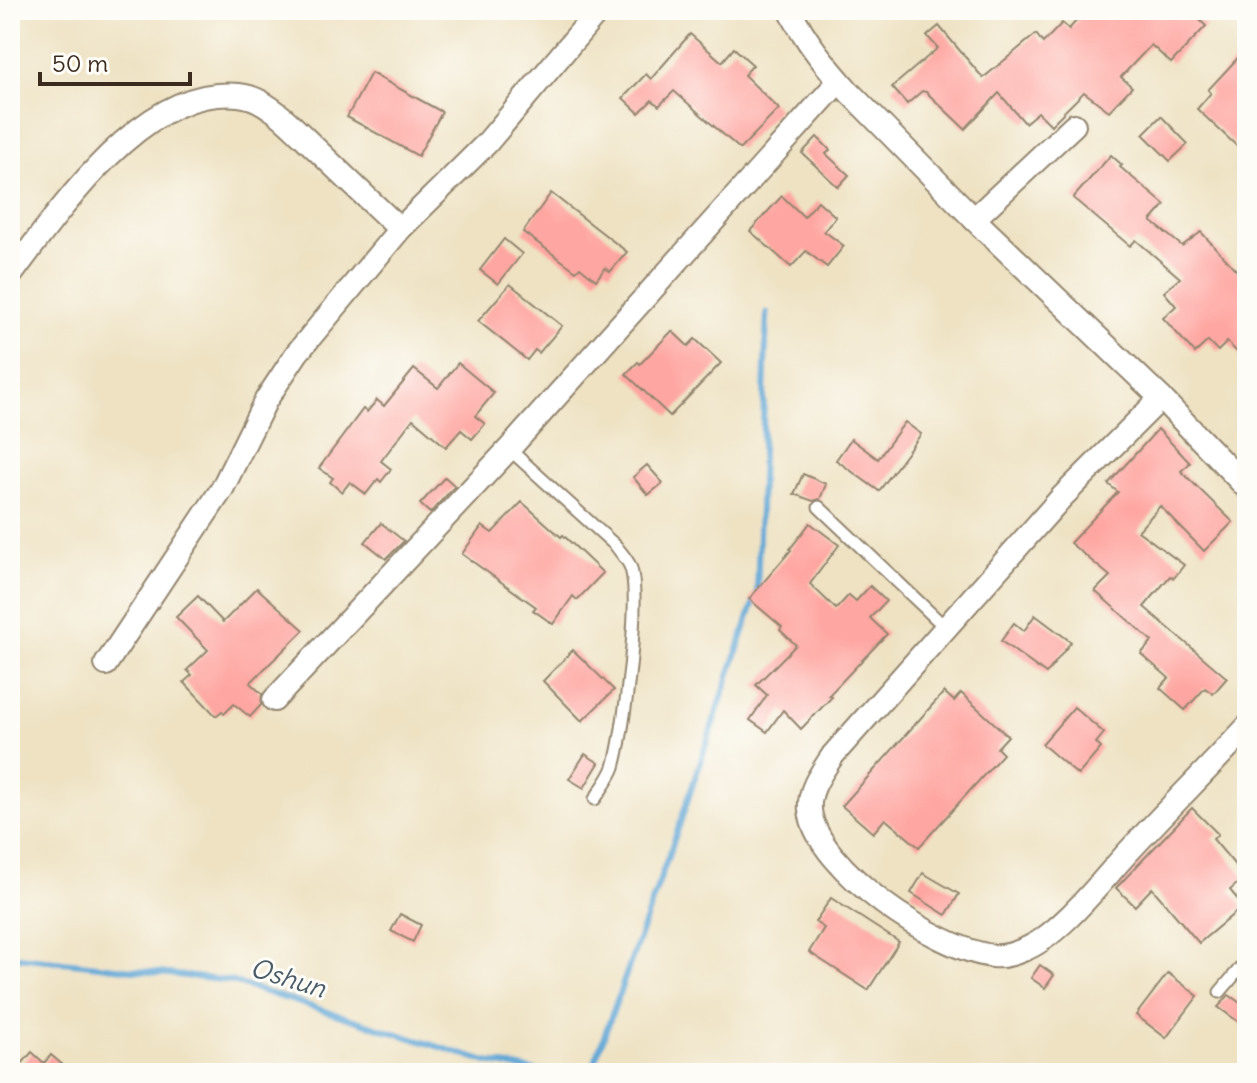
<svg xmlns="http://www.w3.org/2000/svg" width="1257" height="1083" font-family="Delius,sans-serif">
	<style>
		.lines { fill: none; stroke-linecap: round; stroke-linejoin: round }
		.stream { stroke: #5ea6d5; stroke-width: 6 }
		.building { fill: #fea6a1 }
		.lane-casing { stroke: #948670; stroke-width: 15 }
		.street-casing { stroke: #948670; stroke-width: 26 }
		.lane { stroke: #fff; stroke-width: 11 }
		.street { stroke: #fff; stroke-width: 22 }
		.labels { text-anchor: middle; stroke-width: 6; stroke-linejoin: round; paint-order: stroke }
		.water-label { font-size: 26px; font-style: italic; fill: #495c67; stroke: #fdfcf7 }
	</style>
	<rect width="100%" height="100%" fill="#fdfcf7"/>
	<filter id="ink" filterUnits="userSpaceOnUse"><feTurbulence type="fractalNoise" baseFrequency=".0125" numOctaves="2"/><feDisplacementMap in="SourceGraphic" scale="16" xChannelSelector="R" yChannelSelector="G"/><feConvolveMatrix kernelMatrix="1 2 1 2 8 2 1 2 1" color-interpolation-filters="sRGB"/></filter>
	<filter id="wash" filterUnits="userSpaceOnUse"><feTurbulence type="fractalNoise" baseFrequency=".006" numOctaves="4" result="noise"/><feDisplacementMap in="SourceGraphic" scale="32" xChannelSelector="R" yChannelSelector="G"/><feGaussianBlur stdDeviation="1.8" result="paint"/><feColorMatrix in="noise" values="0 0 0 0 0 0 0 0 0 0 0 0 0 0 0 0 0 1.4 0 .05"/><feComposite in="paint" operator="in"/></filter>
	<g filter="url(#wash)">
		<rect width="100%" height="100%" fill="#eee2c3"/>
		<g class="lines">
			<g class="stream">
				<polyline points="10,956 230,981 487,1062 548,1073"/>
				<polyline points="591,1073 679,826 757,592 767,313"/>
			</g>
		</g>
		<g id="blocks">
			<g class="building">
				<polygon points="1086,10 1189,10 1206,26 1171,63 1151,45 1121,77 1132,87 1109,111 1084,92 1051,125 1038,112 1025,123 999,93 965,129 926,92 922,91 907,104 892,87 938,48 927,36 939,26 983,78 1036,34 1043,43 1062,23 1069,29"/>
				<polygon points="690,34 722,62 734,48 753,65 744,75 779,109 740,149 674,91 659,106 652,100 639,113 623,98 646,74 651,79"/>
				<polygon points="1247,48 1247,140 1239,148 1197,109 1211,93 1208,90"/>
				<polygon points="371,73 442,112 418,156 347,117"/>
				<polygon points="1161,116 1188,144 1170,161 1143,134"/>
				<polygon points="817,137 830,150 826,154 849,175 838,187 802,153"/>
				<polygon points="1111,155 1122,165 1120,167 1165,205 1151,221 1182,246 1201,232 1247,282 1247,362 1227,342 1218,351 1208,341 1195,353 1163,318 1176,306 1164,292 1180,278 1136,240 1130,246 1073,198"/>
				<polygon points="551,193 627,252 610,272 605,268 596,280 580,267 576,271 523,232"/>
				<polygon points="782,196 804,217 818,201 836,217 824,231 844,246 827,267 806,251 791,267 750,231"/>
				<polygon points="504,239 522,254 498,284 480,270"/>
				<polygon points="510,284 562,326 539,353 535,350 527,360 478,321"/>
				<polygon points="672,331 688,346 695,339 721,363 670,416 626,374 638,362 640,364"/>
				<polygon points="458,363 494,393 475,416 485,424 472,439 461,430 446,447 413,419 381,461 391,469 381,482 378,479 366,494 350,482 342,492 330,482 333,478 319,468 363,409 367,412 377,400 384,406 414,369 438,388"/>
				<polygon points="905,422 921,434 879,491 836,460 851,439 878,459"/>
				<polygon points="1158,429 1190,463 1181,471 1233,522 1204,551 1160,506 1138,531 1184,565 1174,578 1170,576 1144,607 1227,678 1213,694 1205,688 1185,710 1160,688 1169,678 1141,654 1152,641 1095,591 1110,576 1070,543 1118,492 1108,484"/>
				<polygon points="647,465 663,483 648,495 633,477"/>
				<polygon points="803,474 826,484 820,499 813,501 794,494"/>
				<polygon points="445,477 455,486 430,513 420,504"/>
				<polygon points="522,502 561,537 563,535 603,573 577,600 573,596 553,624 533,610 536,607 462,554 482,526 492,533"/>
				<polygon points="381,523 404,541 386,559 365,542"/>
				<polygon points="810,523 839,545 810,584 836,609 849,595 856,601 870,586 886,601 870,618 887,634 829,695 832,697 801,729 783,710 767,732 750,720 767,695 756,685 796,645 780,630 782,627 749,599 791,550 790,549"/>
				<polygon points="257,588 304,630 250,683 262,694 261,705 250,717 234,704 224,714 222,711 216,716 184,682 192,675 187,670 208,650 176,617 198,596 223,622"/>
				<polygon points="1035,615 1071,642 1046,674 1001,641 1014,623 1024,631"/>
				<polygon points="573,650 614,690 582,721 543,681"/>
				<polygon points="944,692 954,701 961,693 1008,736 997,748 1003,754 919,847 885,819 873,833 842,806"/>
				<polygon points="1074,707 1104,733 1096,743 1101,748 1078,775 1042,744"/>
				<polygon points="585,754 599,763 584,788 569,779"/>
				<polygon points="1192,808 1218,834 1213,839 1245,877 1230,890 1243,906 1199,943 1152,888 1135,906 1116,888"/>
				<polygon points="923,873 959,894 946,915 911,893"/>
				<polygon points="831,898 899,942 868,990 809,952 824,928 815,922"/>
				<polygon points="400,914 421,925 413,942 391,931"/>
				<polygon points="1040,965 1054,975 1045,988 1031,978"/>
				<polygon points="1168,973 1198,996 1166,1038 1136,1015"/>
				<polygon points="1229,995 1247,1008 1247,1028 1218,1007"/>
				<polygon points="32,1052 44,1063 51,1055 72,1073 14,1073"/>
			</g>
		</g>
	</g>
	<g filter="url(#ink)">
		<use href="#blocks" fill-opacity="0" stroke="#948670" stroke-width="2"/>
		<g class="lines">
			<g class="lane-casing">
				<g id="lane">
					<path d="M 509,449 L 616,546 C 621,553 627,559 630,566 C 642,595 624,734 614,767 C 610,778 601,789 595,799"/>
					<polyline points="819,507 946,628"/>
					<polyline points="1220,992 1247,960"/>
				</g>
			</g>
			<g class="street-casing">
				<g id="street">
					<path d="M 790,10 C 805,41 827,67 850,93 L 981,226 L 1161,398 L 1247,488"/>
					<polyline points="974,219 1074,125"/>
					<path d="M 10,276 C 57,214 133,102 217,95 C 232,94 246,94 259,101 C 280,112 298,132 315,148 C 343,175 371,202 400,229"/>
					<path d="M 1161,398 L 1062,497 L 833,755 C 823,771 808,789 810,810 C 816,869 938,950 993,956 C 1002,957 1014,954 1023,950 C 1059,937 1102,880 1129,851 C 1168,809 1208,769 1247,727"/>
					<polyline points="106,664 222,489 266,400 297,353 400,229 487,143 599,10"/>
					<polyline points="274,700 509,449 839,81"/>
				</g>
			</g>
			<use href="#lane" class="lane"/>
			<use href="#street" class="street"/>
		</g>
	</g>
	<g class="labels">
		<g class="water-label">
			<text transform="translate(288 978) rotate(17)" y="9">Oshun</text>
		</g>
	</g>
	<rect width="1257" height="1083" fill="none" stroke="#fdfcf7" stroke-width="40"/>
	<path d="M40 72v12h150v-12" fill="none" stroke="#3b2a1e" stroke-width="4"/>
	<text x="52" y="72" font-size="24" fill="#3b2a1e" stroke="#fdfcf7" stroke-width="6" paint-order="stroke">50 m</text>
</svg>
